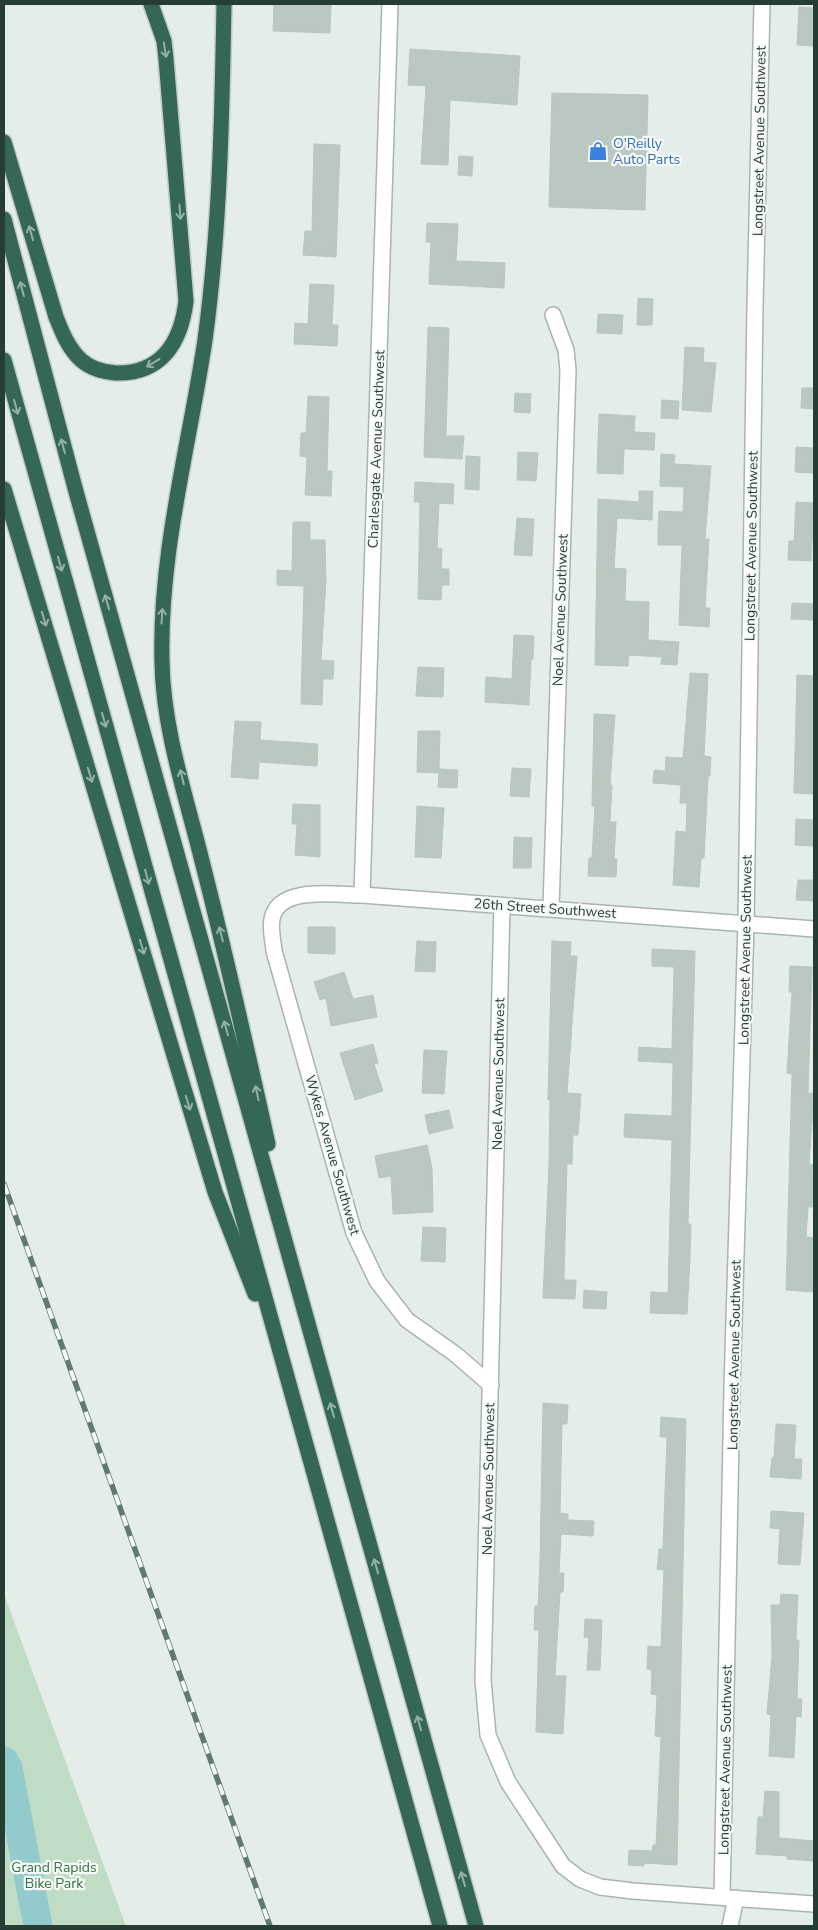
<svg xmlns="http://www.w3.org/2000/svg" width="818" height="1930" font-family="'Nunito Sans',sans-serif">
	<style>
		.green { fill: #c0dcc5 }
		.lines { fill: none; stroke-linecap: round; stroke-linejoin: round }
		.river { stroke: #93cacc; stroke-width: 29 }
		.building { fill: #bbc8c1; stroke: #b8c6bf }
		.minor-casing { stroke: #a8b5af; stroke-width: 18 }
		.highway-casing { stroke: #c2c9c6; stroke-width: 18 }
		.minor { stroke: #fff; stroke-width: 15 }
		.highway { stroke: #346757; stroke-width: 15 }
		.rail-casing { stroke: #61796f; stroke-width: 5.5 }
		.rail { stroke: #f6faf7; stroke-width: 4; stroke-dasharray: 11; stroke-linecap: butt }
		.oneway { stroke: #95b0a7 }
		.labels { text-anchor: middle; stroke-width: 4.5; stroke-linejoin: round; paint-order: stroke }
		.street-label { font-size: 14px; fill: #263d34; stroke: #f6faf7 }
		.shop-label { font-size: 14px; fill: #366cbe; stroke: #f6faf7; text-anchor: start }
		.park-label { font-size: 14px; fill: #337144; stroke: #f6faf7 }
	</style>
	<rect width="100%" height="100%" fill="#e5ede9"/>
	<polygon class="green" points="4,1594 126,1926 4,1926"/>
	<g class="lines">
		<polyline class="river" points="4,1761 8,1768 38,1926"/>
	</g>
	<g class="building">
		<polygon points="274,4 331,4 330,33 273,31"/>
		<polygon points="799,7 814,8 814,46 797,45"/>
		<polygon points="410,49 520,56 517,105 450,100 448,165 421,164 426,86 408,85"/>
		<polygon points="552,93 648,95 645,210 549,207"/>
		<polygon points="314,144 340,145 336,257 303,255 305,231 312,231"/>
		<polygon points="459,156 473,157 472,176 458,175"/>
		<polygon points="427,223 458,224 456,261 505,263 504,288 429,284 431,242 426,242"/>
		<polygon points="310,284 334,285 332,325 338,325 337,346 294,344 295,323 308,324"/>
		<polygon points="638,298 653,299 652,325 637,325"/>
		<polygon points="598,314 623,315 622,334 597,333"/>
		<polygon points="428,327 449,328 446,436 464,436 462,459 424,457"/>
		<polygon points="685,347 704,348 703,362 716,363 711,412 682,410"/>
		<polygon points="802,388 814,388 814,409 801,408"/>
		<polygon points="515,393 531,394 530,413 514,412"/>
		<polygon points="308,396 329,397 327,471 332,471 331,496 305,495 307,457 300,456 301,433 306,433"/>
		<polygon points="662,400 679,401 678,419 661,418"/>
		<polygon points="599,414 635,416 634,432 655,433 654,450 624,449 623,474 597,473"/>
		<polygon points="796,447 814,448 814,473 795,472"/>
		<polygon points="518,452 538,453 536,481 517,480"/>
		<polygon points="661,454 675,455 674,464 711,466 705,539 709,539 705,608 710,608 709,627 679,625 682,545 658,545 658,529 659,511 683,512 684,487 660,486"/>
		<polygon points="466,456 480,457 479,490 465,489"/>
		<polygon points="415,482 454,484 453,504 439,503 437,548 442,549 441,569 449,569 449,585 442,585 441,600 418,599 420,502 414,502"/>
		<polygon points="639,491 653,491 652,520 617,518 614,568 626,569 625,601 649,602 648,640 679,642 677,665 661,664 662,657 629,655 628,666 595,665 598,499 639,502"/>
		<polygon points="796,502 814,503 811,561 788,560 789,541 794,541"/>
		<polygon points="517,518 534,519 532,556 514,555"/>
		<polygon points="293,522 310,522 310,540 325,540 326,580 321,660 334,661 333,679 323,679 322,705 301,704 304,586 277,585 277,570 292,571"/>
		<polygon points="792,603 814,604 814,620 791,619"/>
		<polygon points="514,635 534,636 533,659 531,659 529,705 485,702 486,677 512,679"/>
		<polygon points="418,667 444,668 443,697 416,696"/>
		<polygon points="690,673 708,674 704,756 711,757 710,776 708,776 704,858 701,858 699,887 673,885 676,831 686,832 687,803 680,803 681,785 653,783 654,770 665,771 666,757 683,758"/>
		<polygon points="797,675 814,676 814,794 794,793"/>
		<polygon points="594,714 615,715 610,785 612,785 610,822 616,822 614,859 617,859 616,877 588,876 589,858 592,858 595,806 592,806"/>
		<polygon points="235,721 261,722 260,740 318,744 317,766 259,762 258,779 231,777"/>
		<polygon points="418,731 440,731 439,769 458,770 457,788 438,787 439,773 417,772"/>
		<polygon points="512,768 531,769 529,797 510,796"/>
		<polygon points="293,804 320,805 320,857 295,855 297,824 292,824"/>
		<polygon points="417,806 444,808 441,858 415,857"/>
		<polygon points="796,819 814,820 814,846 795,845"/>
		<polygon points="514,837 532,838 531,868 513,868"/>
		<polygon points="798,880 814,880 814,901 796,900"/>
		<polygon points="308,927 335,927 335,954 308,953"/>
		<polygon points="417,941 436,942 435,972 415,971"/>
		<polygon points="552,941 571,942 570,956 577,956 567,1093 581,1094 578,1135 573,1135 572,1164 567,1164 564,1280 576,1280 575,1299 543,1298 549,1163 550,1100 548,1100"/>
		<polygon points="652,949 695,951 688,1224 691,1224 690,1258 687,1314 650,1313 651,1292 668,1293 672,1140 624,1137 625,1114 672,1116 673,1063 638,1061 639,1047 672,1049 674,967 652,966"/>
		<polygon points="790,966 812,967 808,1093 814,1093 809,1164 814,1165 812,1207 808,1207 806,1237 814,1238 814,1292 786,1290 792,1074 787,1073 792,992 789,992"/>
		<polygon points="344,972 353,999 373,995 377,1017 331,1026 326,998 320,1000 314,982"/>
		<polygon points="373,1044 378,1063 374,1064 383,1091 355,1100 340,1053"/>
		<polygon points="424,1050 447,1051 444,1094 422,1093"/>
		<polygon points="449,1110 453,1128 429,1134 425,1115"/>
		<polygon points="427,1145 432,1168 433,1212 393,1214 391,1176 379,1178 375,1156"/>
		<polygon points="423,1227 446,1228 445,1262 421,1261"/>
		<polygon points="584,1290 607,1292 606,1309 583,1308"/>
		<polygon points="543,1403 568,1405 567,1424 562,1424 560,1513 568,1514 568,1520 594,1521 593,1536 561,1534 559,1573 564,1573 563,1592 560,1592 555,1676 566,1676 563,1734 536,1732 539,1630 534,1630 535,1606 538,1606 540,1561"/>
		<polygon points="661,1417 686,1419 677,1865 644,1863 644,1866 628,1865 629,1850 652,1851 653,1845 656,1845 661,1737 655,1736 657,1695 651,1694 652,1670 647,1669 648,1646 661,1647 664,1570 657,1569 659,1549 663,1549 667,1437 660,1437"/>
		<polygon points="776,1424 796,1425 794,1459 802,1459 801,1479 770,1477 772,1458 774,1458"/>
		<polygon points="771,1511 804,1513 800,1565 778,1564 780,1529 770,1528"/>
		<polygon points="781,1594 798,1595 796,1640 799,1640 797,1699 802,1699 801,1717 796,1716 794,1758 769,1756 771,1715 767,1714 772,1656 771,1605 780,1605"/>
		<polygon points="585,1619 602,1620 600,1670 587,1670 589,1638 584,1637"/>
		<polygon points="765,1791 779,1792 779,1838 814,1841 814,1861 787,1859 787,1856 756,1854 758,1817 763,1817"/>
	</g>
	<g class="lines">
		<g class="minor-casing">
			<g id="minor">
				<polyline points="362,895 390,4"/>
				<polyline points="502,906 483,1680 488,1735 508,1782 563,1866 580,1879 600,1887 633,1891 814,1904"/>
				<polyline points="551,908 568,370 566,350 553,315"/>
				<path d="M 491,1385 L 455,1354 L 407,1320 L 377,1281 L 354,1233 L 274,951 C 273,940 270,930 272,919 C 278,885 337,895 362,895 L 814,929"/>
				<polyline points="722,1897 732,1388 746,924 755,306 762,4"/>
				<polyline points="730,1926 736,1898"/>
			</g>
		</g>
		<g class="highway-casing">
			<g id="highway">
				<path d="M 224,4 C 222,116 220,229 205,340 C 189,447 159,554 162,662 C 163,729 186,796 202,861 C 226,955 247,1049 268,1144"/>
				<path d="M 4,142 L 56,317 C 62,332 68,348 81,360 C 90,368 104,372 116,373 C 162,374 181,342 186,301 L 166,59 L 164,41 L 151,4"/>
				<polyline points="4,219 75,488 476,1926"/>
				<polyline points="4,360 440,1926"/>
				<polyline points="4,489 215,1192 255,1294"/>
			</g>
		</g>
		<use href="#minor" class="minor"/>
		<use href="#highway" class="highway"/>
		<g class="rail-casing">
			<polyline id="rail" points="4,1184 270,1926"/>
		</g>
		<use href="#rail" class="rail"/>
	</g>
	<defs><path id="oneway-shaft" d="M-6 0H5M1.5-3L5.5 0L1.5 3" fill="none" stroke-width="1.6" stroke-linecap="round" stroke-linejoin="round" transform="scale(1.25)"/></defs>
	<g class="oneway">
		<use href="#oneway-shaft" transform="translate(165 50) rotate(81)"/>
		<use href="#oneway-shaft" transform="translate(180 212) rotate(86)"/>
		<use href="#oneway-shaft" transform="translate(31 233) rotate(-106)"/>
		<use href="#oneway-shaft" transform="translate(22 289) rotate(-105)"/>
		<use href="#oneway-shaft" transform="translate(153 363) rotate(149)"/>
		<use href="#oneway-shaft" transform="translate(16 407) rotate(74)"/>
		<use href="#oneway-shaft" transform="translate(63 446) rotate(-105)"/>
		<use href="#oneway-shaft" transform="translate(60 564) rotate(74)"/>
		<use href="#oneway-shaft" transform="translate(107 602) rotate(-106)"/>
		<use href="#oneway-shaft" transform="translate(162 616) rotate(-86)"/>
		<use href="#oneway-shaft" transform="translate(44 619) rotate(73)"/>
		<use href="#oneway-shaft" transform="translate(104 720) rotate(74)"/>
		<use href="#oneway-shaft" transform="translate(90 775) rotate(73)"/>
		<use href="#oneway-shaft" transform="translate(182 777) rotate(-104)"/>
		<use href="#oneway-shaft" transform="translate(147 877) rotate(75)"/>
		<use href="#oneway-shaft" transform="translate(221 934) rotate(-104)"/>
		<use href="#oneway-shaft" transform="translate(142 947) rotate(73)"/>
		<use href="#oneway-shaft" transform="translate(226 1028) rotate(-106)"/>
		<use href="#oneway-shaft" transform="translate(257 1093) rotate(-102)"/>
		<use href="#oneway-shaft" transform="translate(188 1103) rotate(73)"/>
		<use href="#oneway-shaft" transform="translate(332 1410) rotate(-106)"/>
		<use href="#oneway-shaft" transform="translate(376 1566) rotate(-106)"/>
		<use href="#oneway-shaft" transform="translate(419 1723) rotate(-106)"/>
		<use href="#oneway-shaft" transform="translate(463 1879) rotate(-106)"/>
	</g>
	<defs>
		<g id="shop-bare" transform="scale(1.5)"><path d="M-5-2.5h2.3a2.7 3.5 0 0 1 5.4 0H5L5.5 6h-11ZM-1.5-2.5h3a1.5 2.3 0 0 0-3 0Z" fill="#3f7fe0" stroke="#f6faf7" stroke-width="2.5" paint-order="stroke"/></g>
	</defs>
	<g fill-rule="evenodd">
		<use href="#shop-bare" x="598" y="151"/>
	</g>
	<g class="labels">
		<g class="street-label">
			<text transform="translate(759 141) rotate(-89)" y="5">Longstreet Avenue Southwest</text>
			<text transform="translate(376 449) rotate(-88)" y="5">Charlesgate Avenue Southwest</text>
			<text transform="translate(751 546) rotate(-89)" y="5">Longstreet Avenue Southwest</text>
			<text transform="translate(560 610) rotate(-88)" y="5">Noel Avenue Southwest</text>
			<text transform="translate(545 908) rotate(4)" y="5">26th Street Southwest</text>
			<text transform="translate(745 950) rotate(-89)" y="5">Longstreet Avenue Southwest</text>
			<text transform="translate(498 1074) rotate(-89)" y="5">Noel Avenue Southwest</text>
			<text transform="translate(333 1155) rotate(74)" y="5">Wykes Avenue Southwest</text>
			<text transform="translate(734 1355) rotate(-89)" y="5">Longstreet Avenue Southwest</text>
			<text transform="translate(488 1479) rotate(-89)" y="5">Noel Avenue Southwest</text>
			<text transform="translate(725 1760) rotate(-89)" y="5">Longstreet Avenue Southwest</text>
		</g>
		<g class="shop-label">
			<text x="613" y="148">O'Reilly<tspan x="613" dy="16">Auto Parts</tspan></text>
		</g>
		<g class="park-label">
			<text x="54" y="1872">Grand Rapids<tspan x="54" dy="16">Bike Park</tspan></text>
		</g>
	</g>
	<rect width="818" height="1930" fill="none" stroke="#263d34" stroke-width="10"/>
</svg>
